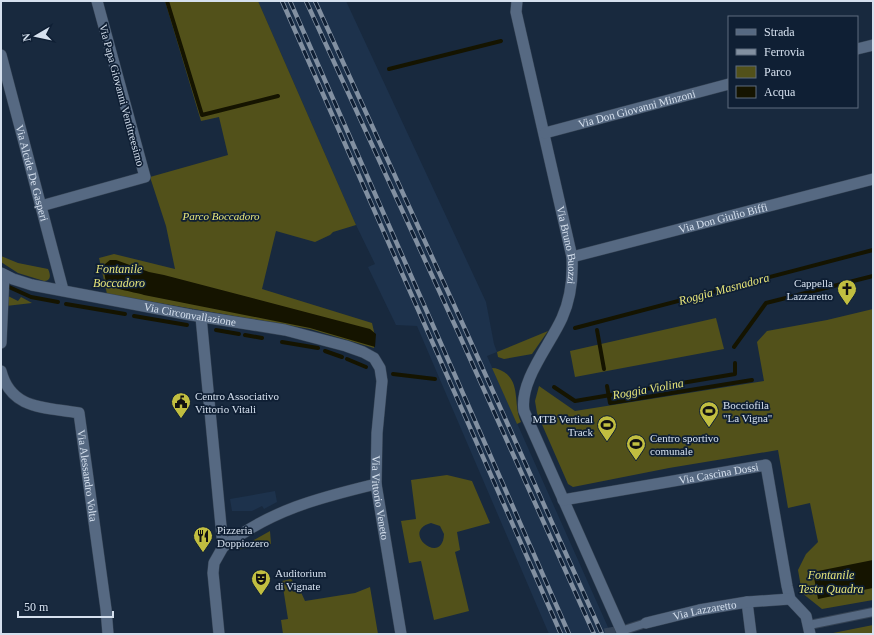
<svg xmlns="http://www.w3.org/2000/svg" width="874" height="635" font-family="Georgia,serif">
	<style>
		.built { fill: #1d324c }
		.green { fill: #52511a; fill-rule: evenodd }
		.water { fill: #151400 }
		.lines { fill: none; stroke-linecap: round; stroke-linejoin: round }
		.stream { stroke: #151400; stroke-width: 4 }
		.minor-tunnel { stroke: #344458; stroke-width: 11; stroke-dasharray: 11 5.5; stroke-linecap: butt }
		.pedestrian-casing { stroke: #354354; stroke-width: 10 }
		.minor-casing { stroke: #354354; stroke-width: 12 }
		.tertiary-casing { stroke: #354354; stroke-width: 12 }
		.pedestrian { stroke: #566982; stroke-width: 8 }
		.minor { stroke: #566982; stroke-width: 11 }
		.tertiary { stroke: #566982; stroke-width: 11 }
		.rail-casing { stroke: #8290a1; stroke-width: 4.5 }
		.rail { stroke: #0f1f34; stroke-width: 3; stroke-dasharray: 9; stroke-linecap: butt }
		.labels { text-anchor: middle; stroke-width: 3.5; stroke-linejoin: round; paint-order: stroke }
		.street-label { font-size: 11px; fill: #d5e0ee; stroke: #0f1f34 }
		.park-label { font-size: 11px; font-style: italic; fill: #ebe97c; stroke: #0f1f34 }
		.poi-label { font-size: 11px; fill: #d5e0ee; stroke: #0f1f34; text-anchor: start }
		.water-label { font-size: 12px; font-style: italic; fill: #e7e579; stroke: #0f1f34 }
	</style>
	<rect width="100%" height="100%" fill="#18293e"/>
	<g class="built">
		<polygon points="258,1 346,1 486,302 494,344 497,352 487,356 611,634 549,634 417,326 396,325 368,267 375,264 356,225"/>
		<polygon points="275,491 277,502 264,509 262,506 252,511 232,511 230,499"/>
	</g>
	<g class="green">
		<polygon points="165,1 258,1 356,225 333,232 330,235 315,242 276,231 262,289 372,323 375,336 374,348 310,329 107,294 99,258 114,254 175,269 166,226 150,177 228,155 219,117 201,121"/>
		<path d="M 1,256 L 18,263 L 48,269 C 51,275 51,281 44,281 L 18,273 L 1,262 Z"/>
		<polygon points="6,295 18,301 21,297 32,303 6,306"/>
		<polygon points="873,309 873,600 822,609 802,593 798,570 806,554 818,542 810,503 788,508 778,450 669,468 573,487 568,484 537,413 535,401 539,386 575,411 764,381 757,342 767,331 827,320"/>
		<polygon points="716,318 724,349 575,377 570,351"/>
		<polygon points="548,331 532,354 504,359 498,357 497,352"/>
		<path d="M 492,368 C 497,368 500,370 504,372 C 521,383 513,405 521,422 L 517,424 Z"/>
		<path d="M 447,475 L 472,481 L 490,523 L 457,532 L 460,550 L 455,552 L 469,611 L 434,620 L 421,561 L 409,563 L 401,521 L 416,519 L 411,480 ZM 431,523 L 440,526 L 444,534 C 443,567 399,532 431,523 Z"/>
		<polygon points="270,531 271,544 236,550"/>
		<polygon points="291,579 300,590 305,601 355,593 370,587 378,634 283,634 281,620 288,619 282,581"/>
		<polygon points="873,625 873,634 828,634"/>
	</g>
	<g class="water">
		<path d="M 110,260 L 116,260 L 149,272 L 164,275 L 370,329 L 376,334 L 375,347 L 310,328 L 144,295 C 138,293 111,288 108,285 C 104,280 104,270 105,264 Z"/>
		<polygon points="873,560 873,588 818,599 813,572"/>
	</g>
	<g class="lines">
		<g class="stream">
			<polyline points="167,1 202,115 278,96"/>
			<polyline points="389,69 501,41"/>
			<polyline points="9,287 31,297 58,302"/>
			<polyline points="66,304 125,314"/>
			<polyline points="134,316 187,325"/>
			<polyline points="575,328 873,250"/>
			<polyline points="216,330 239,334"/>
			<polyline points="597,330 604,369"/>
			<polyline points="245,335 262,338"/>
			<polyline points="282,342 318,348"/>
			<polyline points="734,347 766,303 873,276"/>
			<polyline points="325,351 342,357"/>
			<polyline points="347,359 366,367"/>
			<polyline points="393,374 435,379"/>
			<polyline points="607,386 610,403 752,380"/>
			<polyline points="554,387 575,401 735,374 735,363"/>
		</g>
		<polyline class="minor-tunnel" points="605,634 621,631"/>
		<g class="pedestrian-casing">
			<g id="pedestrian">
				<polyline points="809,625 873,612"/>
				<polyline points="621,631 646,623"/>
			</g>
		</g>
		<g class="minor-casing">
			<g id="minor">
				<path id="s1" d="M 517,1 L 516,12 L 572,257 C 573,278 571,298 562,318 C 550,345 519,381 524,411 L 623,634"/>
				<polyline points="857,49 873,45"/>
				<path id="s2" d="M 1,55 L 63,290"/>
				<path id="s3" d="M 545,133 L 729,84"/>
				<polyline points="41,206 145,177 97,1"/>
				<path id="s4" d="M 572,257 L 873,179"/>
				<polyline points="201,317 223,547 214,563 213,573 219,634"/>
				<polyline points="1,343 4,275"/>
				<path id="s5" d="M 1,371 C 11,410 45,407 79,413 L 106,609 L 108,634"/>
				<path id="s6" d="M 563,500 L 766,465 L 787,586 L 790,599 L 806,616 L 810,634"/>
				<path d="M 223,547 C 271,510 318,498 376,484"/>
				<polyline points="747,602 751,634"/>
				<path id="s7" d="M 646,623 L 699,610 L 747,602 L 790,599"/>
			</g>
		</g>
		<g class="tertiary-casing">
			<g id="tertiary">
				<path id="s8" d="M 1,273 L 13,279 L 32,285 L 191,315 L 285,330 L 346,346 L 363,352 L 374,358 L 380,368 L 382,381 L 377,433 L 376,484 L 401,634"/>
			</g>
		</g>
		<use href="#pedestrian" class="pedestrian"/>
		<use href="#minor" class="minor"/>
		<use href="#tertiary" class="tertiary"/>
		<g class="rail-casing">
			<g id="rail">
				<polyline points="282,1 561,634"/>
				<polyline points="290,1 569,634"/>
				<polyline points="306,1 458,332 594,634"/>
				<polyline points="315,1 465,329 602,634"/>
			</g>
		</g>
		<use href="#rail" class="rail"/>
	</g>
	<defs>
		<g id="church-pin" transform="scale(1)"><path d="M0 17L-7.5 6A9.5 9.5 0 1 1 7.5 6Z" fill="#c1be40" stroke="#0f1f34"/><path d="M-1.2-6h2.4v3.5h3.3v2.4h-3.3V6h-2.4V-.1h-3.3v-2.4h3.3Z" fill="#111"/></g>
		<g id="civic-pin" transform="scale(1)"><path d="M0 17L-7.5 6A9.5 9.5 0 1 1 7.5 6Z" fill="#c1be40" stroke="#0f1f34"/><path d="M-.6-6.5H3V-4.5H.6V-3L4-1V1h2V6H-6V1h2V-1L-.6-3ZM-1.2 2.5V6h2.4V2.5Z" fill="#111"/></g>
		<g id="stadium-pin" transform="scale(1)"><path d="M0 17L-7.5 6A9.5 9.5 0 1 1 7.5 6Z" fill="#c1be40" stroke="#0f1f34"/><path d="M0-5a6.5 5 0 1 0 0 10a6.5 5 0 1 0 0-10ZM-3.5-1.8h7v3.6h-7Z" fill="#111"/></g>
		<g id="restaurant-pin" transform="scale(1)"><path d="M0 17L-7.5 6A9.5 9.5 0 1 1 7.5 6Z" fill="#c1be40" stroke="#0f1f34"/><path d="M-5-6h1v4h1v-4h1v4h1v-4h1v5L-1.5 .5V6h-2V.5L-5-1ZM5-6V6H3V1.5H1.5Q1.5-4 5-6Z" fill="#111"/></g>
		<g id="theatre-pin" transform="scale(1)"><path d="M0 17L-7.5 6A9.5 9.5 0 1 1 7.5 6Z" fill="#c1be40" stroke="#0f1f34"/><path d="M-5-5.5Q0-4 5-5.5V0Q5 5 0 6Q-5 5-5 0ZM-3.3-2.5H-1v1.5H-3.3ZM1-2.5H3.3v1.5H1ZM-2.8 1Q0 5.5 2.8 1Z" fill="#111"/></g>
	</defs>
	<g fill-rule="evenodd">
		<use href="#church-pin" x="847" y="289"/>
		<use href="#civic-pin" x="181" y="402"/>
		<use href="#stadium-pin" x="709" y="411"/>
		<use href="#stadium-pin" x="607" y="425"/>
		<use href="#stadium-pin" x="636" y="444"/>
		<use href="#restaurant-pin" x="203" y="536"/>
		<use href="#theatre-pin" x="261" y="579"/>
	</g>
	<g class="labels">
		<g class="street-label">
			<text transform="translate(122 95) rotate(75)" y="4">Via Papa Giovanni Ventitreesimo</text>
			<text dy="4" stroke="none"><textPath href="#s3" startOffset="95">Via Don Giovanni Minzoni</textPath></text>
			<text dy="4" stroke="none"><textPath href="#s2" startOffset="122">Via Alcide De Gasperi</textPath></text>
			<text dy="4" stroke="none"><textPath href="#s4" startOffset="156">Via Don Giulio Biffi</textPath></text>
			<text dy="4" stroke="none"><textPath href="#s1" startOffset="250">Via Bruno Buozzi</textPath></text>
			<text dy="4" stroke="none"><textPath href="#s8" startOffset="194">Via Circonvallazione</textPath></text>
			<text dy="4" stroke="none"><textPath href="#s6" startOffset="158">Via Cascina Dossi</textPath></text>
			<text dy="4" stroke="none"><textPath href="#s5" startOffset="159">Via Alessandro Volta</textPath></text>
			<text dy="4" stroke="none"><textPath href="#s8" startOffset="526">Via Vittorio Veneto</textPath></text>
			<text dy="4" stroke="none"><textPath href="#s7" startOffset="60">Via Lazzaretto</textPath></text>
		</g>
		<g class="park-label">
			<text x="221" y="220">Parco Boccadoro</text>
		</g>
		<g class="poi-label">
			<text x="833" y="287" text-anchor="end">Cappella<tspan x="833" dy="13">Lazzaretto</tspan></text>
			<text x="195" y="400">Centro Associativo<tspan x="195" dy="13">Vittorio Vitali</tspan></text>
			<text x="723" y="409">Bocciofila<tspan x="723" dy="13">"La Vigna"</tspan></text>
			<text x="593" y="423" text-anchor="end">MTB Vertical<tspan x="593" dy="13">Track</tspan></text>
			<text x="650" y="442">Centro sportivo<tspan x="650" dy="13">comunale</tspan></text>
			<text x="217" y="534">Pizzeria<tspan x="217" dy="13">Doppiozero</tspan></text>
			<text x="275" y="577">Auditorium<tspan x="275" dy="13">di Vignate</tspan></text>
		</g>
		<g class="water-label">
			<text x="119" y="273">Fontanile<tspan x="119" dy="14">Boccadoro</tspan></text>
			<text transform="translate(724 289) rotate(-15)" y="4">Roggia Masnadora</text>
			<text transform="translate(648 389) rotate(-10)" y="4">Roggia Violina</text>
			<text x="831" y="579">Fontanile<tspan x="831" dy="14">Testa Quadra</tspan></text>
		</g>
	</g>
	<rect width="874" height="635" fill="none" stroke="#d5e0ee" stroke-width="4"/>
	<rect x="728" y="16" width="130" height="92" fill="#0f1f34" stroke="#5e6c7e"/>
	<rect x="736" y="29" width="20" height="6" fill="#566982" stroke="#5e6c7e"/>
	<text x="764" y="36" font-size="12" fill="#d5e0ee">Strada</text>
	<rect x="736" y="49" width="20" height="6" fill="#8290a1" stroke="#5e6c7e"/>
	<text x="764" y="56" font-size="12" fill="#d5e0ee">Ferrovia</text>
	<rect x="736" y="66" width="20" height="12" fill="#52511a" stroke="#5e6c7e"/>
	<text x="764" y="76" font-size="12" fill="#d5e0ee">Parco</text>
	<rect x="736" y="86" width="20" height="12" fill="#151400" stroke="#5e6c7e"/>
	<text x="764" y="96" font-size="12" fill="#d5e0ee">Acqua</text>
	<g transform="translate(36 36) rotate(261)" stroke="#0f1f34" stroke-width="3" paint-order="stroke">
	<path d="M0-3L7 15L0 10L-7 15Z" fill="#d5e0ee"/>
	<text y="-6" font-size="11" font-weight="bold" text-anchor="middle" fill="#d5e0ee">N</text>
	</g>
	<path d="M18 611v6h95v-6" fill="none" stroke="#d5e0ee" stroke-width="2"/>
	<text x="24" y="611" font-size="12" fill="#d5e0ee" stroke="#0f1f34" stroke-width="3" paint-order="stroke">50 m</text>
</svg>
